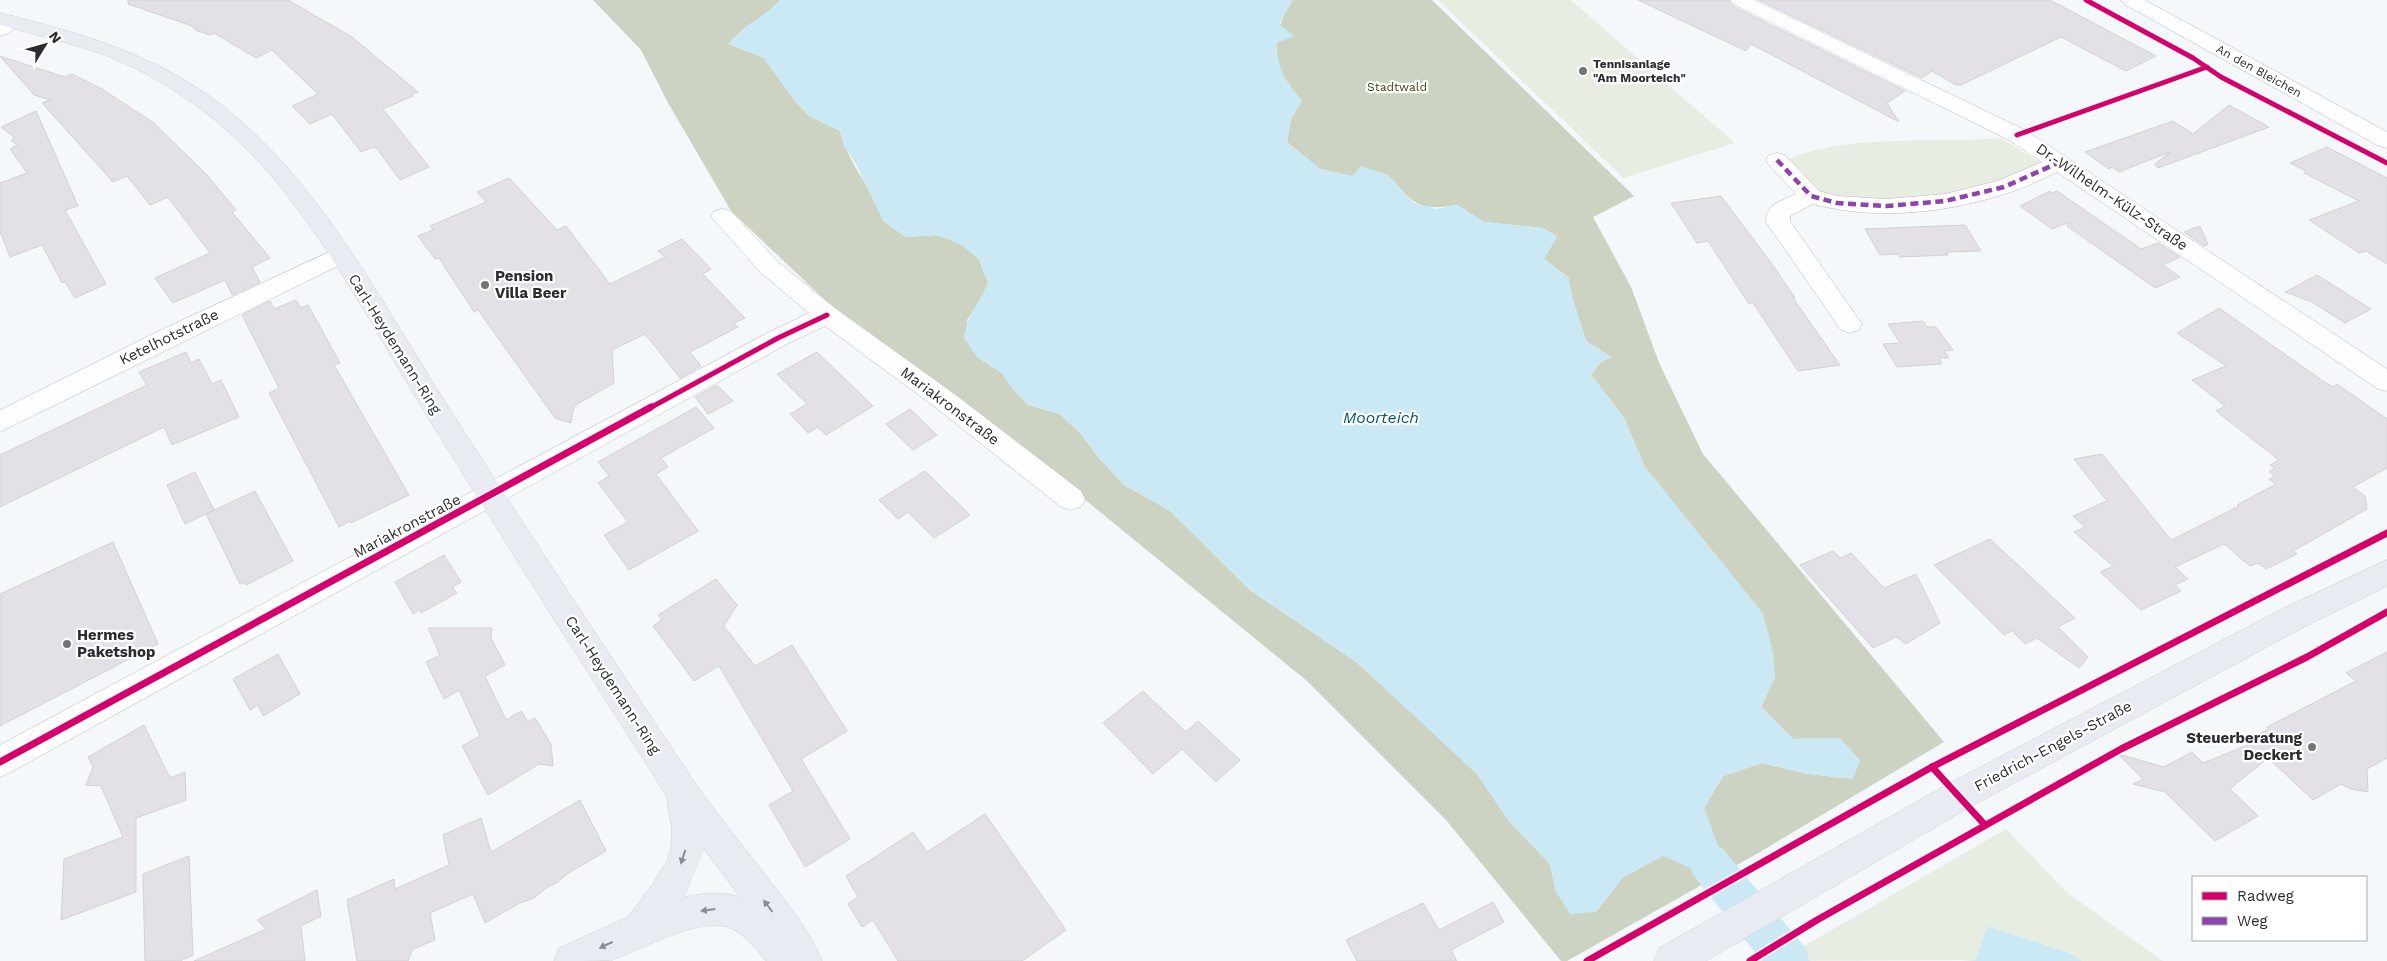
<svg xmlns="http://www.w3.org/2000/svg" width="2387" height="961" font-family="'Work Sans',sans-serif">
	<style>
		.green { fill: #e8ede2 }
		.forest { fill: #cdd3c2 }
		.water { fill: #cbe9f4 }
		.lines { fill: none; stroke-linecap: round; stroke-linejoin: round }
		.canal { fill: #cbe9f4; fill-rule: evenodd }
		.building { fill: #e3e0e7; stroke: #d2d2d4 }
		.minor-casing { stroke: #b8babd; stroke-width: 1 }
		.major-casing { stroke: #d1d3d4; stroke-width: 1 }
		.minor { fill: #fefefe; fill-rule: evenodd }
		.major { fill: #e8ebf1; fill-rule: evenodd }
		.quiet { stroke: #8e44ad; stroke-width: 4.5; stroke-dasharray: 8 4.5; stroke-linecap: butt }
		.cycleway-far1-casing { stroke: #fff; stroke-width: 8 }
		.cycleway-casing { stroke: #fff; stroke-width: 10 }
		.cycleway-far1 { stroke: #d6006c; stroke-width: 5 }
		.cycleway { stroke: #d6006c; stroke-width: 7 }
		.oneway { fill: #8a8c90 }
		.poi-dot { fill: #727477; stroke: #fff; stroke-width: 2 }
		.labels { text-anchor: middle; stroke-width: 4.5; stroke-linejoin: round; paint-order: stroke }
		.far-poi-label { font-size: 12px; font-weight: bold; fill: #2b2d30; stroke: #fff; text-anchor: start }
		.far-street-label { font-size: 12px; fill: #2b2d30; stroke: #fff }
		.far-park-label { font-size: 12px; fill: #3b460f; stroke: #fff }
		.street-label { font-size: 15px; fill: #2b2d30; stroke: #fff }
		.poi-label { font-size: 15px; font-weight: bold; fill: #2b2d30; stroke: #fff; text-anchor: start }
		.water-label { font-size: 16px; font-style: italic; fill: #00566b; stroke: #fff }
	</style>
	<rect width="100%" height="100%" fill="#f5f8fb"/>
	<g class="green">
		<polygon points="1438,0 1571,0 1735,143 1623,178"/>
		<path d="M 2001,138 L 2043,164 L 2002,185 L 1887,204 L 1813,195 L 1782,163 C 1838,132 1937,144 2001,138 Z"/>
		<polygon points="2006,829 2066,892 2163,961 2082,961 2072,954 1987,926 1976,960 1778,961"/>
	</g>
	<path class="forest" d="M 593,0 L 780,0 C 765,18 743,25 729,44 L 764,58 L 795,101 L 809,116 L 840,131 C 849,167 882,207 905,237 L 937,235 L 961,244 L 979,259 L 988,283 L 981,299 L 967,320 L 977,357 L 1002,373 L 1012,388 L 1028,405 L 1060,414 L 1081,434 L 1098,457 L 1124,485 L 1169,510 L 1250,590 L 1355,661 L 1411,712 L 1477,774 L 1509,821 L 1550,864 L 1556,892 L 1596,912 L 1622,878 L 1663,855 L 1693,869 L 1704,808 L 1723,776 L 1762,763 L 1809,774 L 1853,779 L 1839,738 L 1793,739 L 1761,707 L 1775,677 L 1763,614 L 1645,467 L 1623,416 L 1591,375 L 1601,362 L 1611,357 L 1586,341 L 1572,297 L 1568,277 L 1544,259 L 1557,236 L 1543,228 L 1484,222 L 1457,205 C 1418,212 1413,203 1388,175 L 1352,176 L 1320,169 L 1287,142 L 1291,119 L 1302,101 C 1297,94 1288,87 1284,80 C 1270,53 1277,24 1292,0 L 1432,0 L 1634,196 L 1593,217 L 1631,287 L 1660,365 L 1703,454 L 1944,742 L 1760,852 L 1567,961 L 1561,961 L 1446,820 L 1307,681 L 1023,449 L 947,389 L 827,302 L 731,211 L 667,101 L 641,50 Z"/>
	<g class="water">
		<path d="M 780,0 L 1293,0 L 1279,24 L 1294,36 L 1277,43 C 1276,68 1287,83 1302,101 L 1291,119 L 1287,142 L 1320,169 L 1352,176 L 1361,166 L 1388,175 L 1414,203 L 1436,209 L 1457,205 L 1484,222 L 1543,228 L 1557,236 L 1544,259 L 1568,277 L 1572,297 L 1586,341 L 1611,357 L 1601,362 L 1591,375 L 1623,416 L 1645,467 L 1763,614 L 1773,652 L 1775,677 L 1761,707 L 1793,739 L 1840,738 L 1860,760 L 1853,779 L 1809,774 L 1762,763 L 1723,776 L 1704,808 L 1722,856 L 1693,869 L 1663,856 L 1622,878 L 1596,912 L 1570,914 L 1556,892 L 1550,864 L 1509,821 L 1477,774 L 1355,661 L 1250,590 L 1169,510 L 1124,485 L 1098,457 L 1081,434 L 1060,414 L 1028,405 L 1012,388 L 1002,373 L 977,357 L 964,338 C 967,314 979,305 988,283 L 979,259 L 960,244 L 937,235 L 905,237 L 883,221 L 857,166 L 844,146 L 840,131 L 809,116 L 795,101 L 764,58 L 728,44 C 743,26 765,17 780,0 Z"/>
		<polygon points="1987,926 2072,954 2082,961 1962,961 1976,960"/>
	</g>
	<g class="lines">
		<polygon class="canal" points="1708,843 1722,848 1804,946 1810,961 1762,961 1694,876 1688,862 1694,848"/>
	</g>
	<g class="building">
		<polygon points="128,0 288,0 352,37 418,92 412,94 413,96 383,109 429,167 400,180 377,149 373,147 361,152 332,114 310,124 292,106 318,94 272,50 256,58 214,33 210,35 195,30 192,26 128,4"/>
		<polygon points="1638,0 1728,0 1732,6 1905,91 1887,103 1899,122 1751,44 1746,51"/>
		<polygon points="1759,0 2050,0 2156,56 2126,71 2061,37 1961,85 1956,85 1932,71 1922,78"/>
		<polygon points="0,56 65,77 72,74 102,89 154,123 207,175 236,210 232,212 270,258 252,267 260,282 232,295 225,280 173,303 155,278 210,253 168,197 150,205 127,176 113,182 42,103 50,100 34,95"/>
		<polygon points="2229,105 2269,127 2158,168 2155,164 2170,152 2119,172 2112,167 2109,169 2085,152 2173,121 2193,134"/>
		<polygon points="36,111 78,206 65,210 106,284 75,298 65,282 62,283 42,245 10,257 0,231 0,183 27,173 10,149 17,145 11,140 15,138 1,127"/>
		<polygon points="2327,147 2387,178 2387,264 2366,251 2359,253 2309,220 2359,201 2304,173 2306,171 2290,163"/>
		<polygon points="509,178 557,230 566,226 610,284 665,257 658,251 682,239 711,269 703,274 745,318 734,323 738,327 690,352 701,366 680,378 645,334 612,350 614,383 574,406 571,423 555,418 478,310 474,312 439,258 435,259 418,236 433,230 430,226 486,202 477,192"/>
		<polygon points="2050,191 2052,193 2057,191 2141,249 2158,243 2180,257 2163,265 2180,277 2155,288 2067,226 2070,222 2052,229 2020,206"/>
		<polygon points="1721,196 1772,264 1795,298 1793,298 1840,365 1798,371 1753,303 1749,304 1708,241 1697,243 1671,203"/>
		<polygon points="1965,225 1981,251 1947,252 1948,255 1900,257 1898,254 1880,255 1865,229"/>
		<polygon points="2200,226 2208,244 2204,246 2184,232"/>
		<polygon points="2317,275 2371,309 2345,323 2312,302 2285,292"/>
		<polygon points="296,300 301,308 308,305 340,363 334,365 409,495 351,523 350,521 339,527 269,393 279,388 242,315 270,301 274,309"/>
		<polygon points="2219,308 2326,383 2333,387 2337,384 2387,419 2387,468 2353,487 2365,496 2367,509 2293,551 2297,554 2266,569 2258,563 2250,566 2224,544 2175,567 2188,579 2175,585 2181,591 2141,610 2100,572 2113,566 2074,532 2085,527 2073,516 2107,501 2074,459 2102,454 2171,540 2239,506 2237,505 2276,484 2269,479 2275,476 2269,472 2275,468 2270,465 2279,460 2216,411 2225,406 2192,380 2226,366 2177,333"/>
		<polygon points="1923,321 1927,327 1936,327 1953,350 1944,351 1949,358 1939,358 1942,364 1897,367 1883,344 1900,343 1888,324"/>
		<polygon points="186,352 191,363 199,359 212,384 221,380 239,417 172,445 164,427 0,507 0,455 147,385 139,372"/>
		<polygon points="817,352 873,406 826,435 818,427 808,433 790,414 807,404 777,374"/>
		<polygon points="717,385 733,401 708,414 695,397"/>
		<polygon points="696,407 714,428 661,458 668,467 656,474 698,531 629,570 604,535 628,522 598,483 609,476 598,462"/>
		<polygon points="910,409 937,435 913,450 886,424"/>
		<polygon points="925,471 970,515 934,538 908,512 898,519 879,500"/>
		<polygon points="195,472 214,510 185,524 167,485"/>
		<polygon points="255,491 293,561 246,585 244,582 240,584 206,514"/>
		<polygon points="1990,539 2075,618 2058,627 2088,657 2079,668 2037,638 2025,644 2012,631 2004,635 1934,565"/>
		<polygon points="113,542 158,644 0,726 0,594"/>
		<polygon points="1833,551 1840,558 1851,553 1884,588 1916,574 1940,623 1906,644 1896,637 1873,648 1800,565"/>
		<polygon points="444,555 461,582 452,587 457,593 421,613 420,610 413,614 395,582"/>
		<polygon points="716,579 737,605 724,626 755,666 792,645 847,731 801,759 850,839 805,867 769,805 793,791 719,666 694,681 653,626 662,620 658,615"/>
		<polygon points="428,628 492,628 491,638 505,665 485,676 506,720 521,711 528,722 535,718 551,744 553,766 539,764 488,795 462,746 480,736 459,690 444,699 426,662 440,655"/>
		<polygon points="2387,652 2387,758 2367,769 2368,792 2351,789 2341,784 2313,800 2268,758 2230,789 2258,816 2215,841 2165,792 2133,784 2143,779 2118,754 2164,767 2192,752 2203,763 2253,743 2249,739 2269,729 2267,727 2356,681 2346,673"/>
		<polygon points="278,654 300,694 263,716 258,705 250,710 233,679"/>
		<polygon points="1143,691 1186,732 1198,721 1240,760 1216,782 1182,749 1153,774 1103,723"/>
		<polygon points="144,725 170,778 185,772 186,800 136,818 136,892 61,920 64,859 123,837 101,786 86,785 93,767 88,757"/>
		<polygon points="580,800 606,851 567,874 558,882 546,888 534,898 520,903 485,923 473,894 430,913 435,940 413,949 408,961 357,961 347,900 394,879 395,889 449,865 443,835 481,818 491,852"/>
		<polygon points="985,814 1066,930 1022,961 898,961 873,920 862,927 848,904 858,897 846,876 913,832 927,852"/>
		<polygon points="189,856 193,955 180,961 145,961 143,874"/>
		<polygon points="317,890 321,916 301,926 305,961 194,961 266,929 257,920"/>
		<polygon points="1493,902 1504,922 1451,950 1457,961 1357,961 1346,940 1423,903 1439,930"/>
	</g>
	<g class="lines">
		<g class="minor-casing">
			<g id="minor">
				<path d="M 1730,0 L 1755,0 L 2025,130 L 2387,369 L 2387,391 L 2378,389 L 2057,172 C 2042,179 2027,187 2011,192 C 1949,213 1876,221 1813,204 L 1790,216 L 1790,221 L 1862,324 L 1859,330 L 1850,333 L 1841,330 L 1766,222 C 1767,202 1781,202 1796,194 L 1769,165 L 1766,160 L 1769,155 L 1777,153 L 1785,155 L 1819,191 L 1837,196 L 1887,199 L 1945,194 L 1997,181 L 2042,162 L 2009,140 L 1733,4 Z"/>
				<polygon points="2121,0 2145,0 2387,132 2387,148 2379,146 2124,4"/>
				<polygon points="13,16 20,18 23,22 7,34 0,36 0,21"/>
				<polygon points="723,209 731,211 777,261 836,309 953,393 1081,491 1085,499 1081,507 1071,510 1061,507 935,407 825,326 787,344 11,772 0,777 0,745 769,332 809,313 761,273 715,221 711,216 715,211"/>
				<polygon points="340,247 348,249 352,255 348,261 0,432 0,410 163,329"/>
			</g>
		</g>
		<g class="major-casing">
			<g id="major">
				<path d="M 0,13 C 89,35 169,58 240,120 C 325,194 382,302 442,397 C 523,524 607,651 691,777 C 716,814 746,849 773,885 C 792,909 810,932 822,961 L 766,961 C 757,950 746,936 733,929 C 702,914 641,950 612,960 C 599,961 569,961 554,961 L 559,948 L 628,917 L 652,885 L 667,861 L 671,848 L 672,830 L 666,795 C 585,668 503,540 424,411 C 366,317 307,199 223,127 C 185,94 135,64 87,49 C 58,40 29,33 0,25 ZM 704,849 L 740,897 C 720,891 704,893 684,897 Z"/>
				<polygon points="2387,560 2387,586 2304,627 1970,807 1706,961 1654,961 1659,948 1946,785 2282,609"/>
			</g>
		</g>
		<use href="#minor" class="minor"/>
		<use href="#major" class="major"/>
		<polyline class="quiet" points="1777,160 1811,196 1837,203 1887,206 1945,201 2004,187 2060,162"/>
		<g class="cycleway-far1-casing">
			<g id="cycleway-far1">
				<polyline points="2086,0 2193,58 2221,77 2387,163"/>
				<polyline points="2017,135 2207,67"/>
				<polyline points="648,409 778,338 827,315"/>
			</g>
		</g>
		<g class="cycleway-casing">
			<g id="cycleway">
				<polyline points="0,762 651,407"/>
				<polyline points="1932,767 1985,825"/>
				<polyline points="1587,961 1932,767 2387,533"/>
				<polyline points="1750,961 1817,920 2121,749 2307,657 2387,612"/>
			</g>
		</g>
		<use href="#cycleway-far1" class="cycleway-far1"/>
		<use href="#cycleway" class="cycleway"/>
	</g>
	<defs><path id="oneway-solid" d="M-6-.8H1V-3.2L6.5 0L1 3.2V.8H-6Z" transform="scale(1.25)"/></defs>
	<g class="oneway">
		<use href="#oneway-solid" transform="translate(683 857) rotate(108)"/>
		<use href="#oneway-solid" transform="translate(768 906) rotate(-127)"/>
		<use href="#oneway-solid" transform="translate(708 910) rotate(173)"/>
		<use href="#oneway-solid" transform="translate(606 945) rotate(155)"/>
	</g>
	<g class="poi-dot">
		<circle cx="1583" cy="71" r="5"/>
		<circle cx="485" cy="285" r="5"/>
		<circle cx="67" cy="644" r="5"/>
		<circle cx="2312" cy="747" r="5"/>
	</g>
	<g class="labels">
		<g class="far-poi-label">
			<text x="1593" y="68">Tennisanlage<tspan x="1593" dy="14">"Am Moorteich"</tspan></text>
		</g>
		<g class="far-street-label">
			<text transform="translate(2259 71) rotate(29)" y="4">An den Bleichen</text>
		</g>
		<g class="far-park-label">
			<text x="1397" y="91">Stadtwald</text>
		</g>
		<g class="street-label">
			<text transform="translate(2112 197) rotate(34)" y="5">Dr.-Wilhelm-Külz-Straße</text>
			<text transform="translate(169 337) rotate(-26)" y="5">Ketelhotstraße</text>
			<text transform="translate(395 344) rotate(58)" y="5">Carl-Heydemann-Ring</text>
			<text transform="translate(950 406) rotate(37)" y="5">Mariakronstraße</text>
			<text transform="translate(407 526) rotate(-28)" y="5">Mariakronstraße</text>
			<text transform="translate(613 685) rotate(57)" y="5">Carl-Heydemann-Ring</text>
			<text transform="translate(2053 746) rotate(-28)" y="5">Friedrich-Engels-Straße</text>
		</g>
		<g class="poi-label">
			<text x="495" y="281">Pension<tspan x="495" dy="17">Villa Beer</tspan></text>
			<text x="77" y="640">Hermes<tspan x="77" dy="17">Paketshop</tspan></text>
			<text x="2302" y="743" text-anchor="end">Steuerberatung<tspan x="2302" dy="17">Deckert</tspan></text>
		</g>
		<g class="water-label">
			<text x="1381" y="423">Moorteich</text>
		</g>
	</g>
	<rect x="2192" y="876" width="175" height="65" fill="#ffffff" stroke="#aaabac"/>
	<rect x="2202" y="892" width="25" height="8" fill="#d6006c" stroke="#aaabac"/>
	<text x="2237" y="901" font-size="15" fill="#2b2d30">Radweg</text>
	<rect x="2202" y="917" width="25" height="8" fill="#8e44ad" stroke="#aaabac"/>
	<text x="2237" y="926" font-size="15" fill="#2b2d30">Weg</text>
	<g transform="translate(45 45) rotate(53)" stroke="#ffffff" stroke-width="4" paint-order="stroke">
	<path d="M0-4L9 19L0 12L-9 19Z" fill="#2b2d30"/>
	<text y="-8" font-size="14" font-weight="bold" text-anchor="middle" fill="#2b2d30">N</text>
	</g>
</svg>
